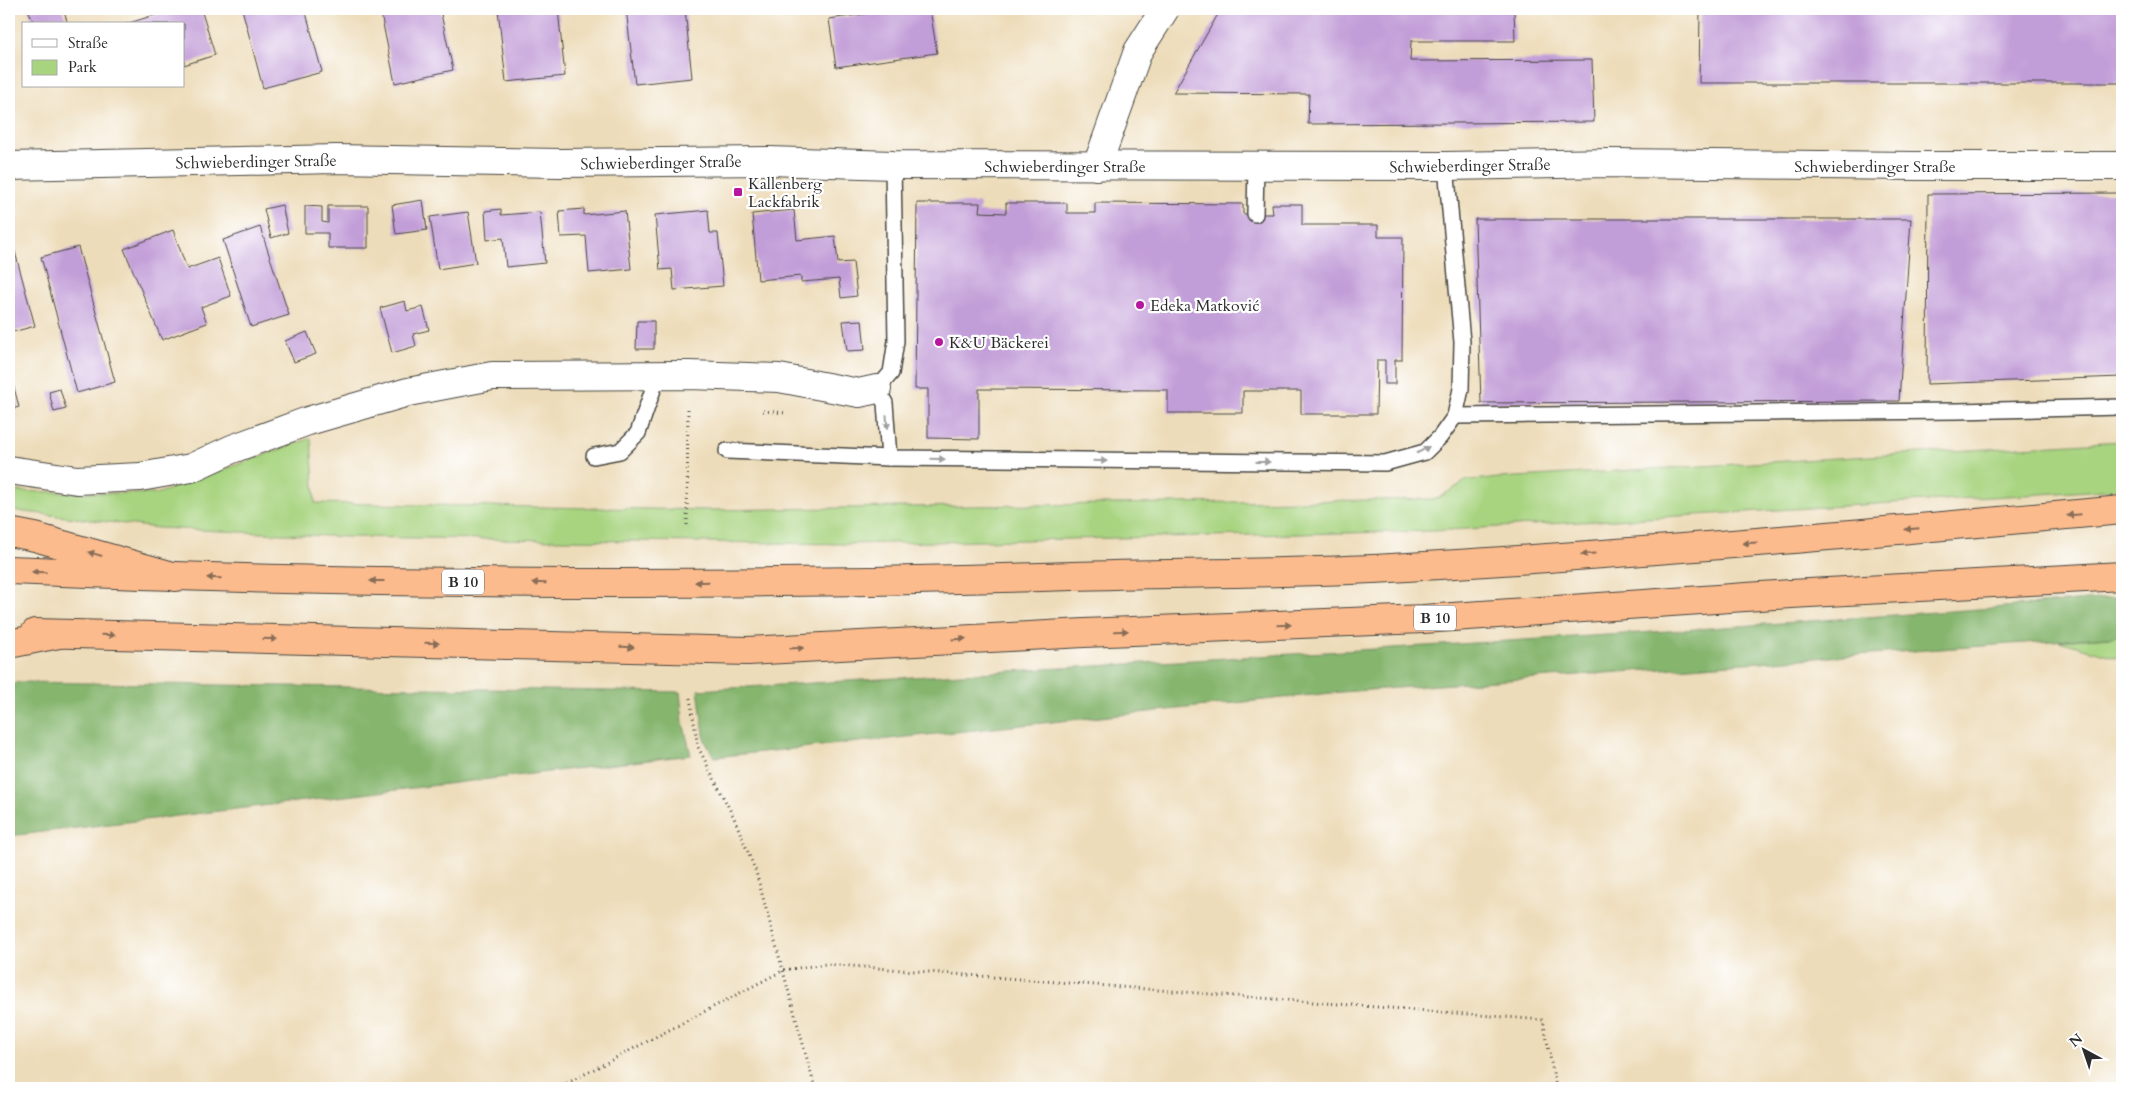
<svg xmlns="http://www.w3.org/2000/svg" width="2131" height="1097" font-family="Cardo,serif">
	<style>
		.green { fill: #a8d480; stroke: #6a8056 }
		.forest { fill: #86b66e; stroke: #58704c }
		.building { fill: #c29ed8 }
		.lines { fill: none; stroke-linecap: round; stroke-linejoin: round }
		.service-casing { stroke: #484640; stroke-width: 18 }
		.minor-casing { stroke: #484640; stroke-width: 30 }
		.tertiary-casing { stroke: #484640; stroke-width: 30 }
		.trunk-casing { stroke: #484640; stroke-width: 30 }
		.motorway-casing { stroke: #484640; stroke-width: 30 }
		.path { stroke: #484640; stroke-width: 3; stroke-dasharray: 1 4; stroke-linecap: butt }
		.service { stroke: #fff; stroke-width: 15 }
		.minor { stroke: #fff; stroke-width: 28 }
		.tertiary { stroke: #fff; stroke-width: 28 }
		.trunk { stroke: #fbbb8d; stroke-width: 28 }
		.motorway { stroke: #fbbb8d; stroke-width: 28 }
		.oneway { fill: #a0a0a0 }
		.oneway2 { fill: #896c57 }
		.poi-dot { fill: #b5179e; stroke: #fff; stroke-width: 2 }
		.labels { text-anchor: middle; stroke-width: 4.5; stroke-linejoin: round; paint-order: stroke }
		.shield { fill: #fff; stroke: #6b6b6b; stroke-width: 1 }
		.shield-label { font-size: 15px; font-weight: bold; fill: #2b2b2b }
		.street-label { font-size: 16px; fill: #2b2b2b; stroke: #fff }
		.poi-label { font-size: 16px; fill: #2b2b2b; stroke: #fff; text-anchor: start }
	</style>
	<rect width="100%" height="100%" fill="#fff"/>
	<filter id="ink" filterUnits="userSpaceOnUse"><feTurbulence type="fractalNoise" baseFrequency=".02" numOctaves="2"/><feDisplacementMap in="SourceGraphic" scale="10" xChannelSelector="R" yChannelSelector="G"/><feConvolveMatrix kernelMatrix="1 2 1 2 8 2 1 2 1" color-interpolation-filters="sRGB"/></filter>
	<filter id="wash" filterUnits="userSpaceOnUse"><feTurbulence type="fractalNoise" baseFrequency=".0096" numOctaves="4" result="noise"/><feDisplacementMap in="SourceGraphic" scale="20" xChannelSelector="R" yChannelSelector="G"/><feGaussianBlur stdDeviation="1.12" result="paint"/><feColorMatrix in="noise" values="0 0 0 0 0 0 0 0 0 0 0 0 0 0 0 0 0 1.4 0 .05"/><feComposite in="paint" operator="in"/></filter>
	<g filter="url(#wash)">
		<rect width="100%" height="100%" fill="#eddcb9"/>
		<g class="green">
			<polygon points="311,438 315,503 708,510 1437,499 1467,480 2122,441 2122,489 1433,531 844,544 348,537 158,528 9,510 9,491 156,494"/>
			<polygon points="2122,636 2122,659 2059,641"/>
		</g>
		<g class="forest">
			<polygon points="2122,597 2122,636 1341,692 714,757 705,741 698,690 1640,633 1993,608"/>
			<polygon points="19,682 680,692 683,722 691,755 9,836 9,683"/>
		</g>
		<g id="blocks">
			<g class="building">
				<polygon points="28,9 63,9 68,24 34,24"/>
				<polygon points="174,9 201,9 215,55 184,65 184,24 126,24"/>
				<polygon points="242,9 305,9 322,72 263,88"/>
				<polygon points="380,9 440,9 453,70 395,83"/>
				<polygon points="498,9 558,9 565,76 506,82"/>
				<polygon points="626,9 685,9 692,78 635,84"/>
				<polygon points="899,9 930,9 937,53 836,67 829,19"/>
				<polygon points="1221,9 1514,9 1515,41 1411,41 1410,61 1592,60 1594,122 1308,124 1309,94 1173,93"/>
				<polygon points="1700,9 2122,9 2122,83 1699,83"/>
				<polygon points="2122,193 2122,377 1927,384 1928,194"/>
				<polygon points="423,200 427,230 396,234 392,205"/>
				<polygon points="917,203 980,203 979,212 1006,213 1006,203 1067,203 1067,213 1095,213 1095,203 1243,204 1243,214 1273,214 1272,204 1302,204 1302,225 1378,225 1378,237 1403,237 1402,360 1395,360 1395,384 1385,384 1385,360 1377,360 1376,414 1301,414 1301,391 1243,391 1243,413 1168,413 1168,390 979,389 979,439 928,438 928,389 915,389"/>
				<polygon points="282,205 288,233 271,238 264,209"/>
				<polygon points="305,206 322,207 322,222 328,223 328,206 368,206 368,248 328,248 328,233 305,233"/>
				<polygon points="501,209 501,215 540,212 545,263 506,267 503,238 487,240 485,211"/>
				<polygon points="584,209 584,215 625,211 631,269 589,273 586,236 561,237 559,211"/>
				<polygon points="708,210 710,233 718,233 723,286 674,290 672,269 660,270 655,215"/>
				<polygon points="794,210 797,240 835,236 838,263 853,262 857,296 841,298 839,279 801,282 801,276 758,280 752,214"/>
				<polygon points="468,212 476,263 438,269 430,217"/>
				<polygon points="1475,219 1911,219 1899,401 1481,403"/>
				<polygon points="260,227 289,315 251,327 223,240"/>
				<polygon points="173,230 187,269 218,258 231,296 201,307 207,323 162,340 124,249"/>
				<polygon points="11,237 35,326 9,333 9,238"/>
				<polygon points="78,247 115,382 77,393 41,257"/>
				<polygon points="405,301 407,311 423,307 429,330 413,334 416,346 392,353 380,308"/>
				<polygon points="862,320 865,350 847,351 843,321"/>
				<polygon points="637,321 654,321 654,349 636,349"/>
				<polygon points="307,332 316,354 294,362 285,341"/>
				<polygon points="9,368 19,407 9,410"/>
				<polygon points="60,389 66,409 54,412 49,392"/>
			</g>
		</g>
	</g>
	<g filter="url(#ink)">
		<use href="#blocks" fill-opacity="0" stroke="#484640" stroke-width="1"/>
		<g class="lines">
			<g class="service-casing">
				<g id="service">
					<polyline points="1255,214 1256,166"/>
					<polyline points="1455,416 1958,411 2122,407"/>
					<polyline points="727,451 889,458 1385,463 1425,452 1440,437 1455,416 1461,389 1462,342 1446,166"/>
					<polyline points="594,456 620,451 638,433 658,375"/>
					<polyline points="889,458 885,403 877,389 891,373 896,341 893,165"/>
				</g>
			</g>
			<g class="minor-casing">
				<g id="minor">
					<polyline points="1097,166 1138,51 1165,9"/>
					<polyline points="9,470 77,480 140,477 191,468 232,449 308,421 408,392 492,376 689,375 779,378 859,393 877,389"/>
				</g>
			</g>
			<g class="tertiary-casing">
				<polyline id="tertiary" points="9,166 336,159 559,163 769,161 893,165 1446,166 1610,163 1916,166 2122,166"/>
			</g>
			<g class="trunk-casing">
				<g id="trunk">
					<path d="M 9,570 C 363,585 718,587 1072,576 C 1178,573 1285,574 1391,568 C 1635,554 1879,532 2122,510"/>
					<polyline points="35,633 748,651 1084,633 1423,619 1791,594 2122,576"/>
				</g>
			</g>
			<g class="motorway-casing">
				<g id="motorway">
					<polyline points="9,532 35,537 176,577"/>
					<polyline points="9,644 59,634"/>
				</g>
			</g>
			<g class="path">
				<polyline points="763,411 786,413"/>
				<polyline points="687,525 688,405"/>
				<polyline points="690,698 698,747 735,820 756,872 815,1088"/>
				<polyline points="558,1088 784,970 826,964 1543,1020 1556,1088"/>
			</g>
			<use href="#service" class="service"/>
			<use href="#minor" class="minor"/>
			<use href="#tertiary" class="tertiary"/>
			<use href="#trunk" class="trunk"/>
			<use href="#motorway" class="motorway"/>
		</g>
		<defs><path id="oneway-solid" d="M-6-.8H1V-3.2L6.5 0L1 3.2V.8H-6Z" transform="scale(1.25)"/></defs>
		<g class="oneway">
			<use href="#oneway-solid" transform="translate(887 422) rotate(86)"/>
			<use href="#oneway-solid" transform="translate(1423 450) rotate(-29)"/>
			<use href="#oneway-solid" transform="translate(938 459) rotate(1)"/>
			<use href="#oneway-solid" transform="translate(1100 461) rotate(1)"/>
			<use href="#oneway-solid" transform="translate(1263 462)"/>
		</g>
		<g class="oneway2">
			<use href="#oneway-solid" transform="translate(2074 515) rotate(175)"/>
			<use href="#oneway-solid" transform="translate(1912 529) rotate(175)"/>
			<use href="#oneway-solid" transform="translate(1750 543) rotate(176)"/>
			<use href="#oneway-solid" transform="translate(95 554) rotate(-164)"/>
			<use href="#oneway-solid" transform="translate(1588 554) rotate(176)"/>
			<use href="#oneway-solid" transform="translate(39 572) rotate(-178)"/>
			<use href="#oneway-solid" transform="translate(214 578) rotate(-178)"/>
			<use href="#oneway-solid" transform="translate(377 581) rotate(-180)"/>
			<use href="#oneway-solid" transform="translate(702 582) rotate(179)"/>
			<use href="#oneway-solid" transform="translate(539 583) rotate(-179)"/>
			<use href="#oneway-solid" transform="translate(1284 625) rotate(-2)"/>
			<use href="#oneway-solid" transform="translate(1121 631) rotate(-2)"/>
			<use href="#oneway-solid" transform="translate(108 635) rotate(1)"/>
			<use href="#oneway-solid" transform="translate(270 639) rotate(1)"/>
			<use href="#oneway-solid" transform="translate(959 639) rotate(-3)"/>
			<use href="#oneway-solid" transform="translate(432 643) rotate(1)"/>
			<use href="#oneway-solid" transform="translate(627 647) rotate(2)"/>
			<use href="#oneway-solid" transform="translate(797 648) rotate(-3)"/>
		</g>
	</g>
	<g class="poi-dot">
		<rect x="733" y="187" width="10" height="10" rx="2.5"/>
		<circle cx="1140" cy="305" r="5"/>
		<circle cx="939" cy="342" r="5"/>
	</g>
	<g class="labels">
		<g class="shield">
			<rect x="442" y="569.5" width="42" height="25" rx="4"/>
			<rect x="1414" y="605.5" width="42" height="25" rx="4"/>
		</g>
		<g class="shield-label">
			<text x="463" y="587">B 10</text>
			<text x="1435" y="623">B 10</text>
		</g>
		<g class="street-label">
			<text transform="translate(256 161) rotate(-1)" y="6">Schwieberdinger Straße</text>
			<text transform="translate(661 162) rotate(-1)" y="6">Schwieberdinger Straße</text>
			<text transform="translate(1470 165) rotate(-1)" y="6">Schwieberdinger Straße</text>
			<text x="1065" y="172">Schwieberdinger Straße</text>
			<text x="1875" y="172">Schwieberdinger Straße</text>
		</g>
		<g class="poi-label">
			<text x="748" y="189">Kallenberg<tspan x="748" dy="18">Lackfabrik</tspan></text>
			<text x="1150" y="311">Edeka Matković</text>
			<text x="949" y="348">K&amp;U Bäckerei</text>
		</g>
	</g>
	<rect width="2131" height="1097" fill="none" stroke="#fff" stroke-width="30"/>
	<rect x="22" y="22" width="162" height="65" fill="#ffffff" stroke="#aaaaaa"/>
	<rect x="32" y="39" width="25" height="8" fill="#ffffff" stroke="#aaaaaa"/>
	<text x="68" y="48" font-size="15" fill="#2b2b2b">Straße</text>
	<rect x="32" y="60" width="25" height="15" fill="#a8d480" stroke="#aaaaaa"/>
	<text x="68" y="72" font-size="15" fill="#2b2b2b">Park</text>
	<g transform="translate(2084 1050) rotate(320)" stroke="#ffffff" stroke-width="4" paint-order="stroke">
	<path d="M0-4L9 19L0 12L-9 19Z" fill="#2b2b2b"/>
	<text y="-8" font-size="14" font-weight="bold" text-anchor="middle" fill="#2b2b2b">N</text>
	</g>
</svg>
